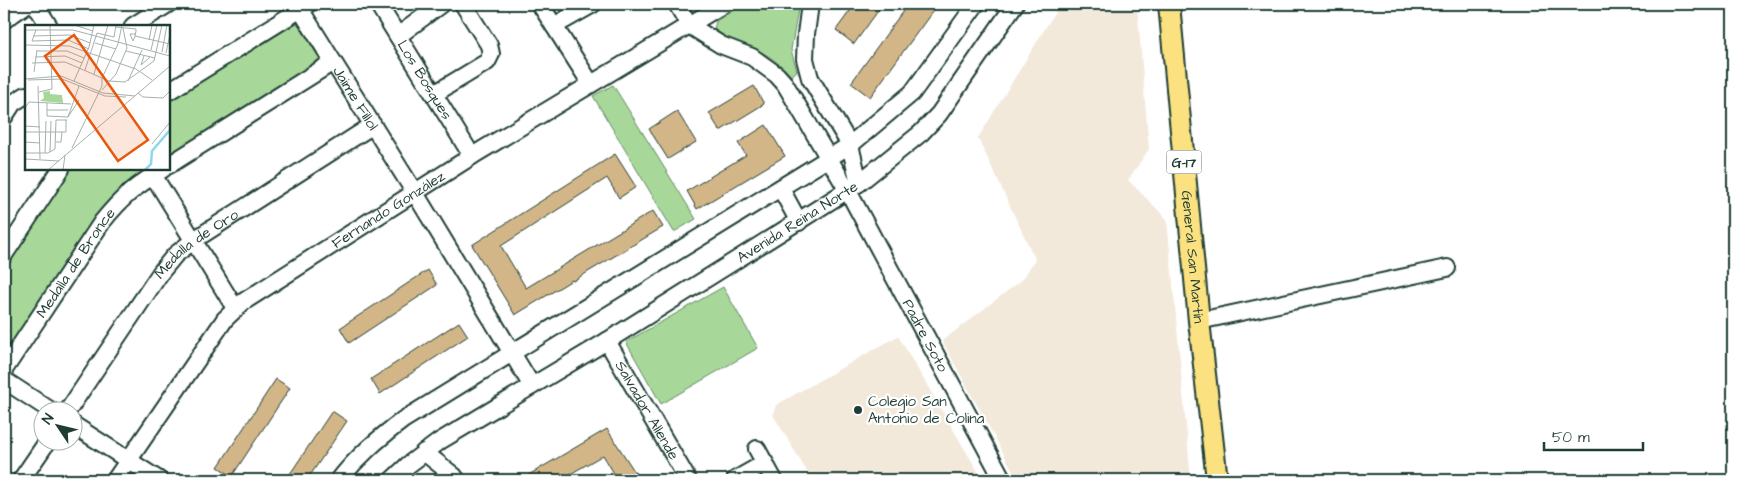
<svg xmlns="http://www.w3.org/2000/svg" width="1737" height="484" font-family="'Architects Daughter',sans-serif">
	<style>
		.built { fill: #f2e9db }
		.green { fill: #a7d899; stroke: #638a66 }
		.building { fill: #d3b687; stroke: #1f3d34 }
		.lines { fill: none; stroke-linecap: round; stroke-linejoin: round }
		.minor-casing { stroke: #1f3d34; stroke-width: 20 }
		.major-casing { stroke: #1f3d34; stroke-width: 24 }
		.minor { stroke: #fff; stroke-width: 16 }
		.major { stroke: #fbe180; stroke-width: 20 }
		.poi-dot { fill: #1f3d34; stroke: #fff; stroke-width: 2 }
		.labels { text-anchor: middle; stroke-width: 4.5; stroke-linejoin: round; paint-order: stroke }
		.shield { fill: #fff; stroke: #627771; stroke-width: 1 }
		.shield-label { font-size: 14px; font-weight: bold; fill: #1f3d34 }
		.street-label { font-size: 15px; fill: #1f3d34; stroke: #fff }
		.poi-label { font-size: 15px; fill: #1f3d34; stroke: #fff; text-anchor: start }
		.inset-river { fill: none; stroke: #8dd6ef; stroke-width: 2.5 }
		.inset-road { fill: none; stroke: #a5b1ae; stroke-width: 1 }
		.view { fill: #e8590c; fill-opacity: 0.15; stroke: #e8590c; stroke-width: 2.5 }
		.inset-edge { fill: none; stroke: #1f3d34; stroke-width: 2.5 }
	</style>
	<rect width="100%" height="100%" fill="#fff"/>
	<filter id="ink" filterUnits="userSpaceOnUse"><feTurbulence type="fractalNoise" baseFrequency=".02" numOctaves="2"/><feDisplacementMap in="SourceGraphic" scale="10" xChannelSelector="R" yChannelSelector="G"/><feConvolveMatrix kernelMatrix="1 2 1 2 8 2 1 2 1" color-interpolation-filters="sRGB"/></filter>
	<g filter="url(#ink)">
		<g class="built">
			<polygon points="1060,4 1137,4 1149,149 1128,180 1167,219 1191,480 1018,480 942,341 1023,279 1035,259 978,138"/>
			<polygon points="898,336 983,480 812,480 773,415 776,405"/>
		</g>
		<g class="green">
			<path d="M 744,4 L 799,4 L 791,50 L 797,71 L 791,76 C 782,66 774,59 763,53 C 747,45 726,42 714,29 L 716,21 Z"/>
			<polygon points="295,19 321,61 169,154 169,98"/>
			<polygon points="613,85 696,219 674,232 593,96"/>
			<polygon points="69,169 148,169 115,196 92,223 4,359 4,271"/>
			<polygon points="723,287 758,348 661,404 626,342"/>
		</g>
		<g class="building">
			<polygon points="855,4 883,4 854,44 836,30"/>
			<polygon points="908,4 938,4 870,97 851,83"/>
			<polygon points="754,86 764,104 720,131 709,113"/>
			<polygon points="677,111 696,142 668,159 649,129"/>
			<polygon points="766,125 785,156 697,209 687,191 746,155 738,143"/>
			<polygon points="615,154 636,187 619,198 607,178 501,246 526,288 653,211 663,227 573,281 572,280 515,315 472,245"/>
			<polygon points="428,270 437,285 349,343 340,328"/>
			<polygon points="459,322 468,336 380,394 371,379"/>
			<polygon points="276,379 290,388 232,476 218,467"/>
			<polygon points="332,411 347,421 307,480 286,480"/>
			<polygon points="607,429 640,480 618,480 603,455 560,480 520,480"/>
		</g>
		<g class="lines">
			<g class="minor-casing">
				<g id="minor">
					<polyline points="35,4 49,26"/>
					<path id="s1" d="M 297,4 L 415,193 L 532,386"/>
					<path id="s2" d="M 378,4 L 472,156"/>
					<polyline points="540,4 591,84"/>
					<path id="s3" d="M 677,4 L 689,25 L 721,45 L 752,57 L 777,75 L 785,84 L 848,191 L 1003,480"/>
					<polyline points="810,4 806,34 805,59 810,78 850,145 859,183"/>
					<polyline points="4,20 27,4"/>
					<polyline points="133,26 168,4"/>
					<polyline points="554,26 593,4"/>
					<polyline points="398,36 441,4"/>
					<polyline points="169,91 309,4"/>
					<polyline points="434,94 487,62 491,54 489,45 463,4"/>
					<polyline points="4,117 13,103 26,95"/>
					<polyline points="169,165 333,62"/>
					<polyline points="153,175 235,308"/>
					<polyline points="781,189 799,222"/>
					<polyline points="4,255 61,169"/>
					<polyline points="1199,321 1447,268"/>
					<path id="s4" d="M 607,341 L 688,480"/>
					<path id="s5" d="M 4,370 L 102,222 C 122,197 136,186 163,169"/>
					<polyline points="4,380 53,412"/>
					<path id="s6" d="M 67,412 L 161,272 L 175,255 L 194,240 L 373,125"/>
					<polyline points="72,424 159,480"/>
					<polyline points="757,449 774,480"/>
					<polyline points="424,452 454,476 457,480"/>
					<polyline points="21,480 47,442"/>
					<path id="s7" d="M 115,480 L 225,319 L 243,302 L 472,156 L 724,4"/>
					<path d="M 339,480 C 359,455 378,439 403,420 L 850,145 L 912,93 L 976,4"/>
					<path id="s8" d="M 392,480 L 408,465 L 440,441 L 607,341 L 859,183 L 921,133 L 939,114 L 1015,4"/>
					<polyline points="735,480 765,463"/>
				</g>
			</g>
			<g class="major-casing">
				<g id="major">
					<path id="s9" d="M 1169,4 L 1199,321 L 1217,480"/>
				</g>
			</g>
			<use href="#minor" class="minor"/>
			<use href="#major" class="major"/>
		</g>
	</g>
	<circle class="poi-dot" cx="858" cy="410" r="5"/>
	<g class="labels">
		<rect class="shield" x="1166.5" y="150.5" width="35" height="23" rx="4"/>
		<g class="shield-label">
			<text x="1184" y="167">G-17</text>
		</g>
		<g class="street-label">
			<text dy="5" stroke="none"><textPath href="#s2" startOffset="89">Los Bosques</textPath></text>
			<text dy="5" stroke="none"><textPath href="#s1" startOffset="111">Jaime Fillol</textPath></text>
			<text dy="5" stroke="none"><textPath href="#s7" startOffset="392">Fernando González</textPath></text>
			<text dy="5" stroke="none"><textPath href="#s8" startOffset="481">Avenida Reina Norte</textPath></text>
			<text dy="5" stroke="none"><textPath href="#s6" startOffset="214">Medalla de Oro</textPath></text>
			<text dy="5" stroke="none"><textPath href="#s9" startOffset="254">General San Martín</textPath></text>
			<text dy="5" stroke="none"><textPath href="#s5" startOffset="129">Medalla de Bronce</textPath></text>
			<text dy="5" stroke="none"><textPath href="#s3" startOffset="426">Padre Soto</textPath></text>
			<text dy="5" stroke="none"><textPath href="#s4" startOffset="80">Salvador Allende</textPath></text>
		</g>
		<g class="poi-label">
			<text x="868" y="406">Colegio San<tspan x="868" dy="17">Antonio de Colina</tspan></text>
		</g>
	</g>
	<g transform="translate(25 25)">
		<rect width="145" height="145" fill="#fff"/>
		<path d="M 25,66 L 25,69 L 37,70 L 38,78 L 15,76 L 19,73 L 18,67 Z" fill="#a7d899"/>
		<path class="inset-river" d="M 120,145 L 126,139 L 127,126 L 145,105"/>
		<path class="inset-road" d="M 49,0 L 68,6M 91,2 L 111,4 L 111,6 L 110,11 L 108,16 L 105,9 L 111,9M 1,5 L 48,5 L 145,31M 11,5 L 7,16 L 43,15 L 64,24M 8,11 L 45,10 L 65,18M 110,11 L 145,19M 124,15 L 127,0M 70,18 L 91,24M 0,20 L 44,21 L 111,44 L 127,55M 126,25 L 132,0M 12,26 L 42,26 L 59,33M 101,26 L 130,33M 137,27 L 142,0M 141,28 L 145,9M 119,31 L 116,40 L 125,32M 10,32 L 40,31 L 57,38M 7,38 L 40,37 L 84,56 L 100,57 L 129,36 L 137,0M 60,45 L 72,8 L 89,12 L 91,0M 9,47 L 12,25M 69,49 L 83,0M 0,54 L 36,51 L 78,68 L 110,71M 3,55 L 37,54 L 80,71 L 101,72M 49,56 L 64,22 L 69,0M 103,56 L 117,25M 13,61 L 15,134M 77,65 L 91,49 L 102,23 L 98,3M 14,67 L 27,64 L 25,0M 113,68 L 118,72 L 138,73 L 145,66M 22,78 L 22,91 L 43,92M 0,83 L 4,77 L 46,79M 22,85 L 43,85M 43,92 L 54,61M 43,92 L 54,75M 0,101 L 15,102M 0,107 L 41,107 L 41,95M 0,117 L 15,118M 31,117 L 36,117 L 37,107M 127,119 L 145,97M 47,123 L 77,61 L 77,53 L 93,19 L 97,0M 25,127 L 26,96M 0,128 L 23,128 L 30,124 L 31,95 L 42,95M 20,128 L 21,96M 0,134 L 34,136M 23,145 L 145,41M 38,145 L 40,130"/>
		<path class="view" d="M 49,10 L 123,115 L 93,136 L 20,31 Z"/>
		<rect width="145" height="145" class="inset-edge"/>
	</g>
	<rect width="1737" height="484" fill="none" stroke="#fff" stroke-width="20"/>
	<rect x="10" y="10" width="1717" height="464" fill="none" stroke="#1f3d34" stroke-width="2" filter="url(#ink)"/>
	<g transform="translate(58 426) rotate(305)"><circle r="24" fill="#ffffff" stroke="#a5b1ae"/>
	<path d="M0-4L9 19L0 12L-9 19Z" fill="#1f3d34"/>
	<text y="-8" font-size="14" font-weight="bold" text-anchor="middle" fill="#1f3d34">N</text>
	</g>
	<path d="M1544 442v8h99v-8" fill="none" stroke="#1f3d34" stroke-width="2.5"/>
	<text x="1552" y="442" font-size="15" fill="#1f3d34" stroke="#ffffff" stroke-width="4" paint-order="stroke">50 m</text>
</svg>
